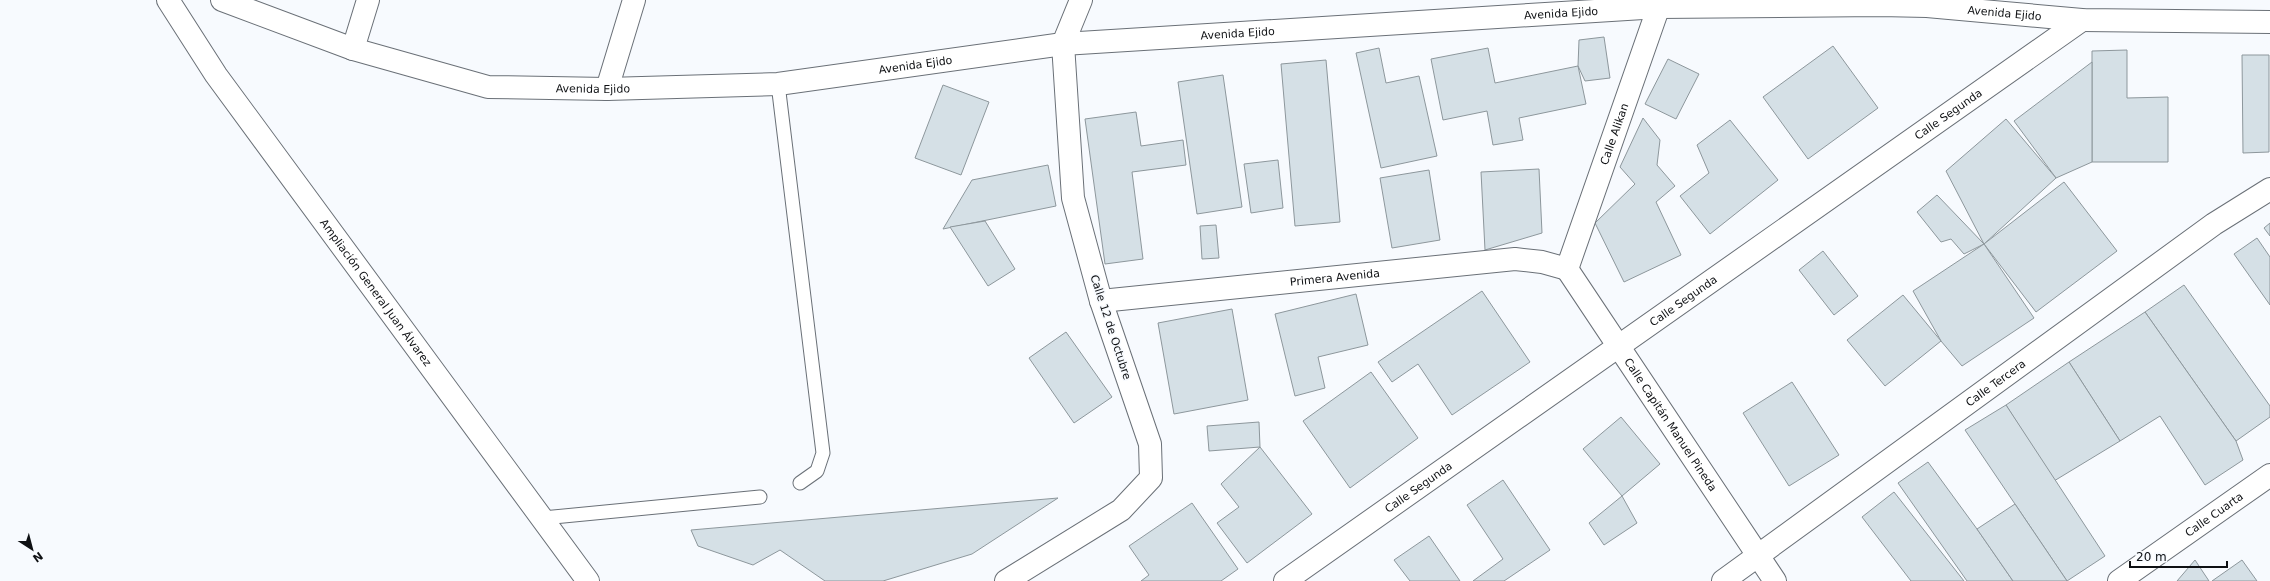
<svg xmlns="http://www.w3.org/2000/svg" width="2270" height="581" font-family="'DejaVu Sans',sans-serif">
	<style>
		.building { fill: #d5e0e6; stroke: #8d979c }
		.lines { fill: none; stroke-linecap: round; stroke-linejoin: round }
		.service-casing { stroke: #6a7077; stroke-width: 15 }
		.minor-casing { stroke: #6a7077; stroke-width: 24 }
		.tertiary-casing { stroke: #6a7077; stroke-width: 24 }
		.service { stroke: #fff; stroke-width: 13 }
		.minor { stroke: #fff; stroke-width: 22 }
		.tertiary { stroke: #fff; stroke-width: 22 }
		.labels { text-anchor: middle; stroke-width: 3; stroke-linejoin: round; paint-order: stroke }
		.street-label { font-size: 11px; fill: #0e1013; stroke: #f7fafe }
	</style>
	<rect width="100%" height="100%" fill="#f7fafe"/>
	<g class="building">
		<polygon points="1604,37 1610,78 1585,81 1578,66 1579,40"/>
		<polygon points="1833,46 1878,108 1808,159 1763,97"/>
		<polygon points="1379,48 1386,83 1419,76 1437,156 1381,168 1356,53"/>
		<polygon points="1488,48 1495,83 1578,66 1586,104 1519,118 1523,140 1493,145 1487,111 1443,120 1431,59"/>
		<polygon points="2127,50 2127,98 2168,97 2168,162 2092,162 2092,51"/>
		<polygon points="2242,55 2269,55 2269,152 2243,153"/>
		<polygon points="1668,59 1699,74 1676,119 1645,104"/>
		<polygon points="1326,60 1340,222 1295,226 1281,64"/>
		<polygon points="2092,62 2092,162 2056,178 2014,121"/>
		<polygon points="1223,75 1242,207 1197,214 1178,82"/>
		<polygon points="943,85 989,102 961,175 915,158"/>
		<polygon points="1136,112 1141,146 1183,140 1186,165 1132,172 1143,259 1105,264 1085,119"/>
		<polygon points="1643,118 1660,140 1657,165 1675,186 1656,202 1681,255 1624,282 1595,223 1635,184 1620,167"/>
		<polygon points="2006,119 2056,178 1984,244 1946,171"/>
		<polygon points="1730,120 1778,180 1710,234 1680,196 1709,173 1697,145"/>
		<polygon points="1278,160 1283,208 1251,213 1244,164"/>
		<polygon points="1048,165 1056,206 943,229 972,180"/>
		<polygon points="1539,169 1542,233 1485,250 1481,172"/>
		<polygon points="1429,170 1440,240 1392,248 1380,178"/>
		<polygon points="2064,182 2117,251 2036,312 1984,244"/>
		<polygon points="1937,195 1984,244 1964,254 1951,239 1941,242 1917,212"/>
		<polygon points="985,221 1015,269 988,286 950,227"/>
		<polygon points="2270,223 2270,236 2264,228"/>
		<polygon points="1216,225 1219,258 1202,259 1200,226"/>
		<polygon points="2257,238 2270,257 2270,305 2234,254"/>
		<polygon points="1984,244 2034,318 1962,366 1941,341 1913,291"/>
		<polygon points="1823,251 1858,296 1834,315 1799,270"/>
		<polygon points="2184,285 2270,406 2270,417 2236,441 2145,312"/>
		<polygon points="1482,291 1530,362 1452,415 1418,364 1392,382 1378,362"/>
		<polygon points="1356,294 1368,345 1318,357 1325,388 1295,396 1275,314"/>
		<polygon points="1903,295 1941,341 1885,386 1847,340"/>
		<polygon points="1232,309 1248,400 1174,414 1158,323"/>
		<polygon points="2145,312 2236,441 2243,460 2205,485 2160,416 2120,441 2069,362"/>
		<polygon points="1066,332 1112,397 1074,423 1029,358"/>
		<polygon points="2069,362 2120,441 2054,481 2006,405"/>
		<polygon points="1371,372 1418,438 1350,488 1303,421"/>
		<polygon points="1792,382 1839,455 1789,486 1743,413"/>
		<polygon points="2006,405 2105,556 2067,581 1965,430"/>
		<polygon points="1621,417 1660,464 1622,496 1583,449"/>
		<polygon points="1259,422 1260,447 1209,451 1207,426"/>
		<polygon points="1260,447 1312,514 1247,563 1217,523 1239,507 1221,484"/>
		<polygon points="1928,462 1977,529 2013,581 1967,581 1898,483"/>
		<polygon points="1503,480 1550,550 1504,581 1473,581 1503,559 1467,505"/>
		<polygon points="1894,492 1964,581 1911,581 1862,517"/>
		<polygon points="1622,496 1637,523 1604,545 1589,523"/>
		<polygon points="1058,498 972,554 883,581 825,581 780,550 753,565 698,546 691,530"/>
		<polygon points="1192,503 1238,569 1221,581 1141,581 1149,575 1129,546"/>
		<polygon points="2015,504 2067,581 2013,581 1977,529"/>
		<polygon points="1429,536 1460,581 1410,581 1394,560"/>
		<polygon points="2195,560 2209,581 2177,581"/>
		<polygon points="2242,560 2257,581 2212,581"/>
	</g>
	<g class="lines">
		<g class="service-casing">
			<g id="service">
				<polyline points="778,84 823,453 817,471 800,483"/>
				<polyline points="543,518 760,497"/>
			</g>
		</g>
		<g class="minor-casing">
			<g id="minor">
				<path id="s1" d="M 168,0 L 216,75 L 588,581"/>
				<polyline points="353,49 368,0"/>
				<polyline points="607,89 634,0"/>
				<path id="s2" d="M 1567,269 L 1775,581"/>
				<path id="s3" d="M 1567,269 L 1661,0"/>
				<path id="s4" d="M 1101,301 L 1515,259 L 1542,262 L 1567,269"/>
				<polyline points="1006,581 1121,510 1151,478 1150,444 1101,301 1073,198 1063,44 1081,0"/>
				<path id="s5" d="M 1285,581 L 2082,20"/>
				<path id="s6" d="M 1723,581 L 2214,224 L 2270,189"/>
				<path id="s7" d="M 2119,581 L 2270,475"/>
			</g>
		</g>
		<g class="tertiary-casing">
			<g id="tertiary">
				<path id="s8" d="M 222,0 L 353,49 L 488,87 L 607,89 L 778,84 L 1063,44 L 1659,7 L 1880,5 L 1927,6 L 2082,20 L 2270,22"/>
			</g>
		</g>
		<use href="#service" class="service"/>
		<use href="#minor" class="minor"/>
		<use href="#tertiary" class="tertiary"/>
	</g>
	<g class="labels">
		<g class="street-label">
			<text dy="4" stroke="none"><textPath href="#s8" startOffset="1357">Avenida Ejido</textPath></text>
			<text dy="4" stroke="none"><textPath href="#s8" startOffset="1801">Avenida Ejido</textPath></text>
			<text dy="4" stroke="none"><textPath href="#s8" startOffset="1033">Avenida Ejido</textPath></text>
			<text dy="4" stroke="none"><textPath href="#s8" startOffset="709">Avenida Ejido</textPath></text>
			<text dy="4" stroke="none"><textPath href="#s8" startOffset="385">Avenida Ejido</textPath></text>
			<text dy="4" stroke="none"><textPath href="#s5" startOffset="811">Calle Segunda</textPath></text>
			<text dy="4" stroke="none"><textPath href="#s3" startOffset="143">Calle Alikan</textPath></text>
			<text dy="4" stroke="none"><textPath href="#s4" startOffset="235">Primera Avenida</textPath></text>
			<text dy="4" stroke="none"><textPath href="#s1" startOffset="359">Ampliación General Juan Álvarez</textPath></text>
			<text dy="4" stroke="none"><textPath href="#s5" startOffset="487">Calle Segunda</textPath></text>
			<text transform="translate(1111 327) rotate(72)" y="4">Calle 12 de Octubre</text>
			<text dy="4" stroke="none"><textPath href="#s6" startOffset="337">Calle Tercera</textPath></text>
			<text dy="4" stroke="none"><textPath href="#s2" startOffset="187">Calle Capitán Manuel Pineda</textPath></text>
			<text dy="4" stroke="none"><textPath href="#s5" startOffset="163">Calle Segunda</textPath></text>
			<text dy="4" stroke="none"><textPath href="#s7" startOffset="116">Calle Cuarta</textPath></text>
		</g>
	</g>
	<g transform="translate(32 549) rotate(144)" stroke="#f7fafe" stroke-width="3" paint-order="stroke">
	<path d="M0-3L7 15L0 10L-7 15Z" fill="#0e1013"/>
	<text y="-6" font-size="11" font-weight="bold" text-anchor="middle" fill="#0e1013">N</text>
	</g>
	<path d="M2130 561v6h97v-6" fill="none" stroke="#0e1013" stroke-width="2"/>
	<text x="2136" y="561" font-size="12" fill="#0e1013" stroke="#f7fafe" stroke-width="3" paint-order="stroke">20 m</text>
</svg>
